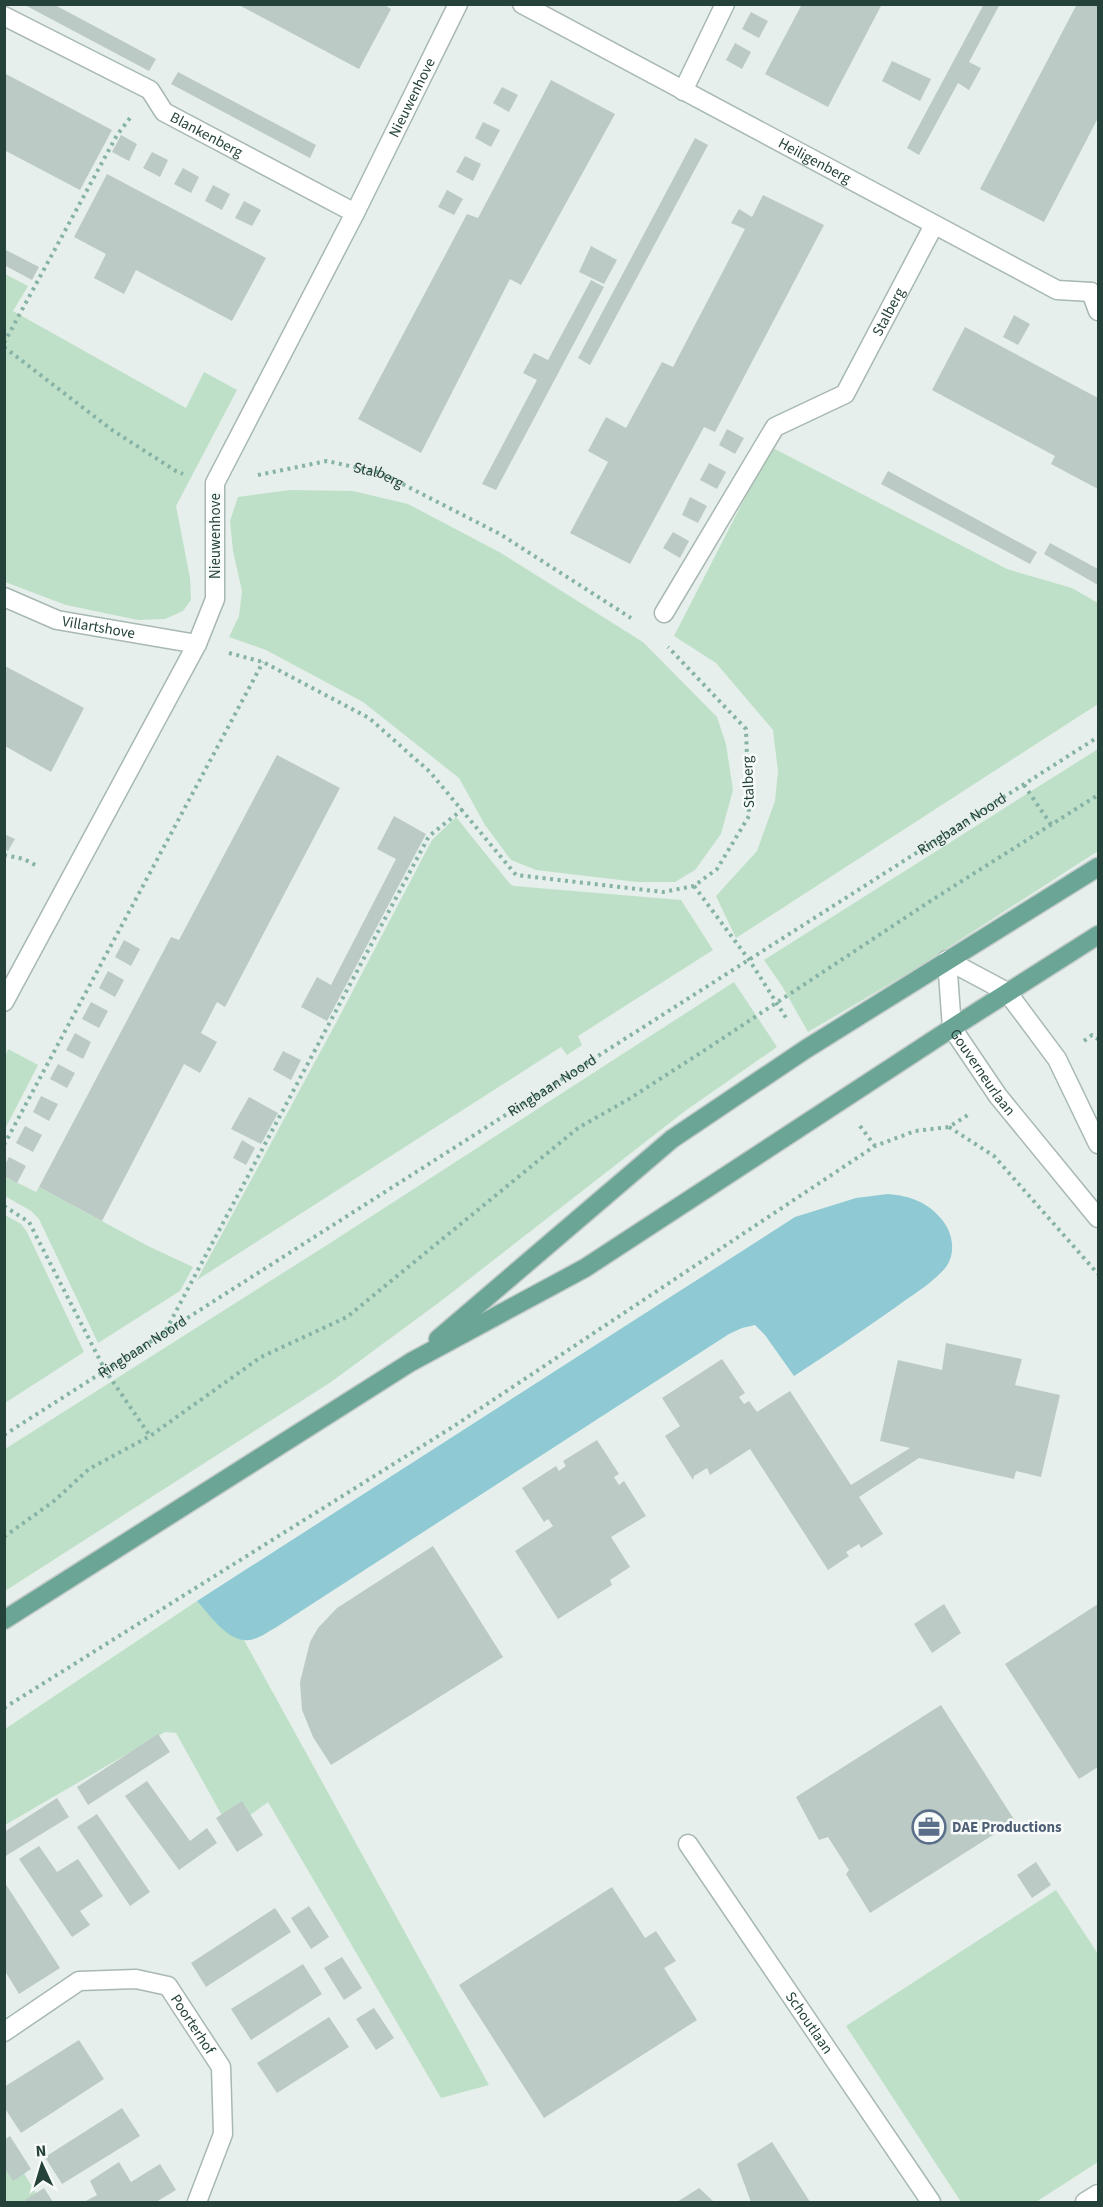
<svg xmlns="http://www.w3.org/2000/svg" width="1103" height="2207" font-family="'Source Sans 3',sans-serif">
	<style>
		.green { fill: #bfe0c8 }
		.water { fill: #8ec9d4 }
		.building { fill: #bbcac4 }
		.lines { fill: none; stroke-linecap: round; stroke-linejoin: round }
		.minor-casing { stroke: #a8b8b2; stroke-width: 21 }
		.major-casing { stroke: #c2cac8; stroke-width: 21 }
		.path { stroke: #86b3a5; stroke-width: 4; stroke-dasharray: 3 4.5; stroke-linecap: butt }
		.minor { stroke: #fff; stroke-width: 18 }
		.major { stroke: #6aa596; stroke-width: 18 }
		.labels { text-anchor: middle; stroke-width: 5; stroke-linejoin: round; paint-order: stroke }
		.street-label { font-size: 15px; fill: #24423a; stroke: #f7fbf9 }
		.service-label { font-size: 15px; font-weight: bold; fill: #4e5e75; stroke: #f7fbf9; text-anchor: start }
	</style>
	<rect width="100%" height="100%" fill="#e6efeb"/>
	<g class="green">
		<polygon points="5,274 28,286 13,311 186,408 204,372 237,390 176,506 190,578 191,600 183,611 165,619 138,620 66,605 5,582"/>
		<polygon points="771,447 1007,569 1072,588 1098,603 1098,704 736,938 716,896 757,851 775,801 778,771 773,730 716,663 674,636"/>
		<polygon points="290,490 353,491 408,504 501,553 643,642 717,717 726,744 733,790 721,834 695,870 675,882 637,882 536,870 511,860 485,825 459,778 363,702 266,650 229,637 239,616 242,591 233,551 230,521 238,497"/>
		<polygon points="1098,749 1098,851 912,971 808,1032 782,986 764,960"/>
		<polygon points="456,817 510,884 514,886 681,900 713,950 578,1036 582,1045 567,1055 561,1047 197,1280 337,1021 432,840"/>
		<polygon points="734,982 777,1047 685,1111 441,1301 331,1382 5,1591 5,1449 327,1245"/>
		<polygon points="8,1049 38,1065 5,1129 5,1057"/>
		<polygon points="4,1176 36,1192 39,1187 148,1246 193,1267 180,1291 98,1343 39,1219 31,1211 5,1196"/>
		<polygon points="5,1215 21,1224 27,1232 84,1352 5,1403"/>
		<polygon points="197,1601 231,1634 244,1640 489,2085 441,2098 268,1802 230,1830 176,1733 165,1732 5,1825 5,1729"/>
		<polygon points="1056,1890 1098,1954 1098,2162 1036,2202 961,2202 846,2026"/>
		<polygon points="5,2141 41,2202 5,2202"/>
	</g>
	<path class="water" d="M 888,1194 C 911,1196 928,1202 943,1221 C 953,1234 956,1253 946,1267 C 933,1283 912,1295 896,1307 C 862,1331 828,1354 794,1376 L 765,1335 L 755,1325 L 742,1328 L 729,1334 L 275,1628 C 266,1633 254,1642 244,1640 C 225,1638 209,1614 197,1601 L 795,1217 L 856,1198 Z"/>
	<g class="building">
		<polygon points="23,4 53,4 156,59 149,71"/>
		<polygon points="237,4 383,4 391,9 359,69"/>
		<polygon points="802,4 882,4 828,107 765,74"/>
		<polygon points="984,4 1000,4 969,62 981,68 969,90 958,83 919,155 907,148"/>
		<polygon points="1077,4 1098,4 1098,118 1044,222 980,189"/>
		<polygon points="751,12 768,21 759,38 742,29"/>
		<polygon points="735,43 751,52 742,69 726,60"/>
		<polygon points="892,61 931,79 920,101 882,81"/>
		<polygon points="178,72 316,145 310,158 171,84"/>
		<polygon points="4,73 112,130 80,190 4,150"/>
		<polygon points="551,80 615,114 521,285 510,279 421,453 358,419 467,214 478,218"/>
		<polygon points="502,87 518,95 509,112 493,103"/>
		<polygon points="483,122 500,130 491,147 475,138"/>
		<polygon points="121,135 137,144 129,161 112,152"/>
		<polygon points="695,138 708,145 590,365 578,358"/>
		<polygon points="152,152 168,160 160,177 143,168"/>
		<polygon points="465,156 481,164 473,181 456,172"/>
		<polygon points="183,168 199,177 191,193 174,184"/>
		<polygon points="107,174 266,258 232,321 136,270 124,294 94,278 106,254 74,237"/>
		<polygon points="213,185 230,194 222,210 205,201"/>
		<polygon points="447,190 463,199 454,215 438,207"/>
		<polygon points="763,195 824,225 715,432 704,427 630,564 570,533 608,462 588,451 606,417 626,428 662,362 673,367 745,229 731,223 739,209 752,217"/>
		<polygon points="244,201 261,210 252,226 235,218"/>
		<polygon points="591,246 617,260 604,284 579,272"/>
		<polygon points="4,249 39,267 32,280 4,265"/>
		<polygon points="591,280 604,287 496,490 482,484 537,380 523,373 534,353 548,360"/>
		<polygon points="1014,315 1030,324 1018,345 1003,337"/>
		<polygon points="965,327 1098,398 1098,489 1051,464 1055,456 932,390"/>
		<polygon points="727,429 744,438 735,454 719,445"/>
		<polygon points="709,463 726,472 717,489 700,480"/>
		<polygon points="888,471 1037,552 1030,564 881,484"/>
		<polygon points="690,497 707,506 698,523 682,515"/>
		<polygon points="673,532 689,541 680,558 663,548"/>
		<polygon points="1050,543 1098,569 1098,585 1044,554"/>
		<polygon points="5,666 84,708 51,772 5,746"/>
		<polygon points="277,755 340,788 225,1007 217,1002 201,1033 217,1042 200,1073 184,1064 102,1221 39,1187 171,937 179,940"/>
		<polygon points="394,816 426,834 327,1021 301,1007 317,977 331,985 396,859 377,849"/>
		<polygon points="4,834 15,839 8,851 4,849"/>
		<polygon points="124,940 140,949 131,966 115,957"/>
		<polygon points="108,971 124,980 115,997 99,988"/>
		<polygon points="91,1002 108,1011 99,1028 82,1019"/>
		<polygon points="75,1033 91,1042 83,1059 66,1050"/>
		<polygon points="283,1051 301,1060 291,1080 273,1070"/>
		<polygon points="58,1064 75,1073 67,1088 50,1079"/>
		<polygon points="41,1096 58,1104 49,1121 33,1112"/>
		<polygon points="249,1097 278,1113 261,1144 231,1129"/>
		<polygon points="25,1126 42,1135 33,1152 16,1143"/>
		<polygon points="242,1140 255,1148 246,1165 233,1158"/>
		<polygon points="9,1157 26,1166 17,1183 4,1176 4,1166"/>
		<polygon points="946,1343 1022,1359 1015,1385 1060,1395 1041,1477 1016,1471 1014,1479 919,1458 859,1497 883,1534 861,1548 859,1544 846,1552 849,1556 828,1570 750,1449 710,1475 707,1468 694,1476 693,1480 665,1436 680,1426 662,1398 722,1359 745,1393 739,1397 744,1404 749,1401 757,1412 790,1391 851,1485 910,1448 880,1441 898,1360 942,1370"/>
		<polygon points="597,1440 619,1474 614,1477 619,1485 624,1481 646,1516 611,1537 630,1567 610,1580 612,1585 558,1619 515,1551 553,1526 548,1519 544,1522 522,1488 556,1466 559,1471 566,1466 563,1461"/>
		<polygon points="433,1546 503,1657 331,1765 313,1737 302,1710 300,1682 310,1642 318,1628 337,1608"/>
		<polygon points="944,1604 961,1633 932,1653 914,1624"/>
		<polygon points="1098,1604 1098,1767 1079,1779 1005,1664"/>
		<polygon points="941,1705 1015,1821 870,1913 846,1874 849,1870 828,1837 819,1840 796,1797"/>
		<polygon points="158,1734 170,1752 88,1805 77,1787"/>
		<polygon points="147,1781 190,1841 207,1828 217,1843 179,1870 125,1796"/>
		<polygon points="57,1798 69,1817 4,1857 4,1832"/>
		<polygon points="242,1801 263,1835 237,1852 216,1818"/>
		<polygon points="97,1814 150,1892 130,1906 77,1827"/>
		<polygon points="39,1846 57,1872 78,1859 103,1896 80,1911 90,1925 72,1937 19,1859"/>
		<polygon points="1036,1862 1051,1885 1032,1898 1017,1875"/>
		<polygon points="5,1883 60,1968 19,1994 5,1971"/>
		<polygon points="612,1887 645,1938 656,1931 676,1961 664,1968 697,2020 544,2118 459,1985"/>
		<polygon points="309,1906 329,1937 311,1949 291,1918"/>
		<polygon points="275,1908 291,1932 206,1987 191,1963"/>
		<polygon points="342,1957 362,1988 344,2000 324,1968"/>
		<polygon points="303,1964 322,1994 251,2040 231,2009"/>
		<polygon points="374,2008 394,2038 376,2050 356,2019"/>
		<polygon points="329,2017 349,2047 277,2093 257,2063"/>
		<polygon points="79,2040 104,2079 21,2133 4,2107 4,2087"/>
		<polygon points="122,2108 140,2136 62,2184 45,2157"/>
		<polygon points="10,2136 31,2169 13,2181 4,2167 4,2140"/>
		<polygon points="772,2142 810,2202 751,2202 737,2164"/>
		<polygon points="119,2162 131,2182 160,2164 176,2190 156,2202 84,2202 97,2195 90,2181"/>
		<polygon points="44,2188 53,2202 27,2202 25,2200"/>
		<polygon points="699,2188 714,2202 677,2202"/>
	</g>
	<g class="lines">
		<g class="minor-casing">
			<g id="minor">
				<path id="s3" d="M 522,4 L 1057,290 L 1091,292"/>
				<path id="s4" d="M 4,16 L 150,90 L 164,112 L 355,213"/>
				<polyline points="683,91 725,4"/>
				<polyline points="1091,292 1098,311"/>
				<path id="s5" d="M 4,597 L 57,620 L 197,644"/>
				<path id="s6" d="M 664,613 L 775,427 L 845,394 L 934,225"/>
				<path id="s7" d="M 947,960 L 952,1028 L 998,1096 L 1098,1218"/>
				<polyline points="947,960 1007,992 1057,1059 1098,1144"/>
				<path id="s8" d="M 4,1002 L 197,644 L 215,599 L 215,483 L 355,213 L 458,4"/>
				<path id="s9" d="M 688,1844 L 931,2202"/>
				<path id="s10" d="M 4,2032 L 79,1981 L 136,1979 L 168,1986 L 221,2067 L 223,2134 L 197,2202"/>
				<polyline points="1085,2202 1098,2194"/>
			</g>
		</g>
		<g class="major-casing">
			<g id="major">
				<polyline points="438,1339 672,1139 806,1049 1098,867"/>
				<polyline points="4,1620 411,1362 585,1268 952,1028 1098,935"/>
			</g>
		</g>
		<g class="path">
			<polyline points="4,343 117,135 130,118"/>
			<polyline points="4,347 112,430 176,471 183,474"/>
			<path id="s1" d="M 258,475 L 327,461 L 381,473 L 500,534 L 631,618"/>
			<polyline points="229,653 263,662 369,718 430,772 516,875 663,892 694,886 717,869 749,816 746,729 668,647"/>
			<polyline points="1024,785 1052,826"/>
			<polyline points="4,855 24,859 39,867"/>
			<polyline points="694,886 750,961 788,1021"/>
			<polyline points="1084,1041 1092,1035 1098,1039"/>
			<polyline points="860,1126 875,1146"/>
			<polyline points="949,1127 994,1156 1098,1274"/>
			<polyline points="4,1145 263,662"/>
			<polyline points="4,1206 29,1222 105,1370 150,1436"/>
			<polyline points="166,1330 429,836 463,809"/>
			<path id="s2" d="M 4,1435 L 1098,737"/>
			<polyline points="4,1537 54,1501 89,1469 150,1436 261,1357 347,1317 578,1128 629,1099 708,1048 932,900 1098,795"/>
			<polyline points="4,1708 451,1428 875,1146 915,1131 949,1127 971,1113"/>
		</g>
		<use href="#minor" class="minor"/>
		<use href="#major" class="major"/>
	</g>
	<defs>
		<g id="office-ring" transform="scale(1.725)"><circle r="9.5" fill="#f7fbf9" stroke="#5c6f8a" stroke-width="1.5"/><path d="M-6-3h4V-5.5h4V-3h4V5H-6ZM-1-4.5V-3h2v-1.5ZM-6 0V1H6V0Z" fill="#5c6f8a"/></g>
	</defs>
	<g fill-rule="evenodd">
		<use href="#office-ring" x="929" y="1827"/>
	</g>
	<g class="labels">
		<g class="street-label">
			<text dy="5" stroke="none"><textPath href="#s8" startOffset="1004">Nieuwenhove</textPath></text>
			<text dy="5" stroke="none"><textPath href="#s4" startOffset="238">Blankenberg</textPath></text>
			<text dy="5" stroke="none"><textPath href="#s3" startOffset="332">Heiligenberg</textPath></text>
			<text dy="5" stroke="none"><textPath href="#s6" startOffset="387">Stalberg</textPath></text>
			<text dy="5" stroke="none"><textPath href="#s1" startOffset="124">Stalberg</textPath></text>
			<text transform="translate(215 536) rotate(-90)" y="5">Nieuwenhove</text>
			<text dy="5" stroke="none"><textPath href="#s5" startOffset="100">Villartshove</textPath></text>
			<text transform="translate(748 782) rotate(-92)" y="5">Stalberg</text>
			<text dy="5" stroke="none"><textPath href="#s2" startOffset="1136">Ringbaan Noord</textPath></text>
			<text dy="5" stroke="none"><textPath href="#s7" startOffset="122">Gouverneurlaan</textPath></text>
			<text dy="5" stroke="none"><textPath href="#s2" startOffset="650">Ringbaan Noord</textPath></text>
			<text dy="5" stroke="none"><textPath href="#s2" startOffset="164">Ringbaan Noord</textPath></text>
			<text dy="5" stroke="none"><textPath href="#s9" startOffset="216">Schoutlaan</textPath></text>
			<text dy="5" stroke="none"><textPath href="#s10" startOffset="226">Poorterhof</textPath></text>
		</g>
		<g class="service-label">
			<text x="952" y="1832">DAE Productions</text>
		</g>
	</g>
	<rect width="1103" height="2207" fill="none" stroke="#24423a" stroke-width="12"/>
	<g transform="translate(42 2165) rotate(356)" stroke="#f7fbf9" stroke-width="4.5" paint-order="stroke">
	<path d="M0-4.5L10 22L0 15L-10 22Z" fill="#24423a"/>
	<text y="-9" font-size="16" font-weight="bold" text-anchor="middle" fill="#24423a">N</text>
	</g>
</svg>
